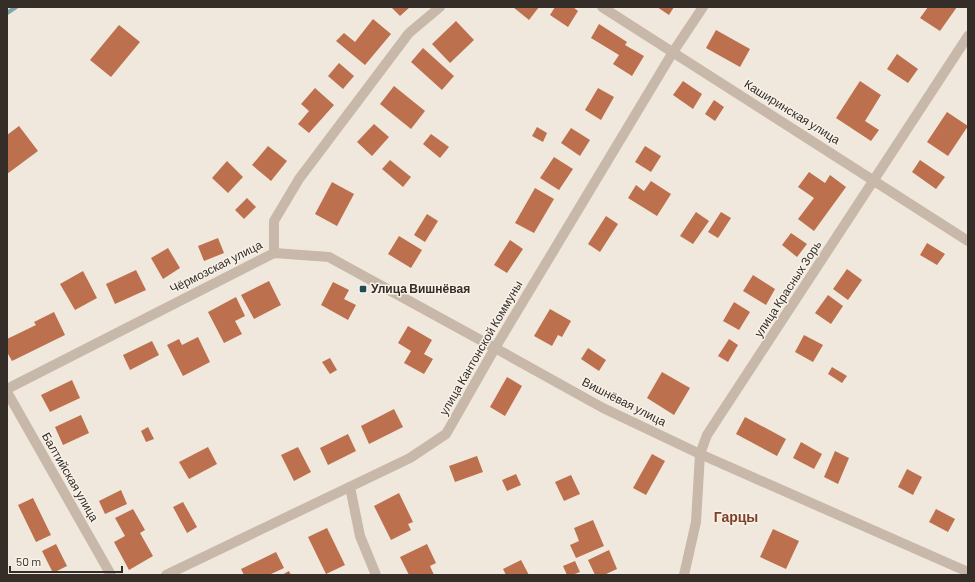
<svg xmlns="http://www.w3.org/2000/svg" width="975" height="582" font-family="Barlow,sans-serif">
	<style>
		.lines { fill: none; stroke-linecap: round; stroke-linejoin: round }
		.stream { stroke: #7da5aa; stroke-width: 4.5 }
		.building { fill: #bc704d }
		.minor { stroke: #c7b8a9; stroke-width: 10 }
		.tertiary { stroke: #c7b8a9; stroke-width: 10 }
		.poi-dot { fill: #214c52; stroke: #f8f1e8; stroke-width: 1.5 }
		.labels { text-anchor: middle; stroke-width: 3; stroke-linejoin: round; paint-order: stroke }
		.street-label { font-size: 12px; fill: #342d28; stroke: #f8f1e8 }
		.poi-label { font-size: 12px; font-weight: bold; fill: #342d28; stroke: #f8f1e8; text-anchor: start }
		.quarter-label { font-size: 14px; font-weight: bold; fill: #7d4227; stroke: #f8f1e8 }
	</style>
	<rect width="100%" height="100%" fill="#f0e8dc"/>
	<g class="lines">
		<polyline class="stream" points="7,13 16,7"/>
	</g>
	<g class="building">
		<polygon points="391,7 410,7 400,16"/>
		<polygon points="513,7 539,7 529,20"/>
		<polygon points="555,7 573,7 578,11 568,27 550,15"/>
		<polygon points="657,7 674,7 669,15"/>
		<polygon points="928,7 957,7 940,31 920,18"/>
		<polygon points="373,19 391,34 365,65 336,41 344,33 355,42"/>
		<polygon points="456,21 474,40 450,63 432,44"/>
		<polygon points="599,24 627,42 625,45 644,56 632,76 613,64 619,55 591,38"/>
		<polygon points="119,25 140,42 111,77 90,60"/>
		<polygon points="716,30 750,49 740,67 706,48"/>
		<polygon points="423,48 454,76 442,90 411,62"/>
		<polygon points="897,54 918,69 908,83 887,69"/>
		<polygon points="339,63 354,76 343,89 328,76"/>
		<polygon points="683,81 702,94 693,109 673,95"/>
		<polygon points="860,81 881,95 865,121 879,130 871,141 836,118"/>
		<polygon points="394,86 425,111 411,129 380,104"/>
		<polygon points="315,88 334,105 309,133 298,124 309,111 301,104"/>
		<polygon points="598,88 614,97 601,120 585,110"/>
		<polygon points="714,100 724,107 715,121 705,114"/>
		<polygon points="947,112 968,126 948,156 927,142"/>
		<polygon points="374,124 389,137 372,156 357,142"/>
		<polygon points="19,126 38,151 7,174 7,135"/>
		<polygon points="537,127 547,133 543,142 532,136"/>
		<polygon points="571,128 590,140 580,156 561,143"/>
		<polygon points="431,134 449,147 440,158 423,144"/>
		<polygon points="268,146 287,161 271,181 252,165"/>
		<polygon points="645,146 661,156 651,172 635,162"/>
		<polygon points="554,157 573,169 559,190 540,178"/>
		<polygon points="390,160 411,177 403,187 382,169"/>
		<polygon points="920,160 945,177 936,189 912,172"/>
		<polygon points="227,161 243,177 228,193 212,178"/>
		<polygon points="809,172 825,183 830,175 846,187 814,231 798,219 814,198 798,187"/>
		<polygon points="651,181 671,194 657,216 628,198 636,185 644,191"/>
		<polygon points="332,182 354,194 337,226 315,214"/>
		<polygon points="535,188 554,199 534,233 515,223"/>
		<polygon points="247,198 256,207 244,219 235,210"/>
		<polygon points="696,212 709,221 693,244 680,236"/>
		<polygon points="721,212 731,218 718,238 708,232"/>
		<polygon points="427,214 438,221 425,242 414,235"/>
		<polygon points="606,216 618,224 600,252 588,244"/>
		<polygon points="791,233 807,244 797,257 782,245"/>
		<polygon points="399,236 422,250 411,268 388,254"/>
		<polygon points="218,238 224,253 204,261 198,246"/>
		<polygon points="510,240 523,249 507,273 494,265"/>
		<polygon points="927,243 945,254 937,265 920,255"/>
		<polygon points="168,248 180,268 163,279 151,258"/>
		<polygon points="847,269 862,280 848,300 833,289"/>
		<polygon points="136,270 146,290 115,304 106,284"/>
		<polygon points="83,271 97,298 75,310 60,284"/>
		<polygon points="753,275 775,289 766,305 743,291"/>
		<polygon points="269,281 281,305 254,319 241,295"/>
		<polygon points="333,282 349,290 344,299 356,305 348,320 321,305"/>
		<polygon points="828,295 843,306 831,324 815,313"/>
		<polygon points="236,297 245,316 235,321 242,334 224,343 208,312"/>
		<polygon points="734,302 750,312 739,330 723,321"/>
		<polygon points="550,309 571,321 562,337 558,335 552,346 534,336"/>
		<polygon points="54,312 65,335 12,361 7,352 7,339 36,325 34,322"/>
		<polygon points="408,326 432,340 424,354 433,359 424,374 404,363 411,351 398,343"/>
		<polygon points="804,335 823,345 813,362 795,352"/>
		<polygon points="198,337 210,362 183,376 167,345 179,339 182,345"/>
		<polygon points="729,339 738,345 728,362 718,356"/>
		<polygon points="152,341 159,355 130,370 123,355"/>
		<polygon points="588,348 606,360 599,371 581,359"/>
		<polygon points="330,358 337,370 330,374 322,362"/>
		<polygon points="832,367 847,376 842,383 828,374"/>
		<polygon points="662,372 690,388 674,415 647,398"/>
		<polygon points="507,377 522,386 505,416 490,407"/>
		<polygon points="72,380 80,398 50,412 41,395"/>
		<polygon points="394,409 403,427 369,444 361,426"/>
		<polygon points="81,415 89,433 63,445 55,427"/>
		<polygon points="745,417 786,439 777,456 736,434"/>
		<polygon points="148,427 154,439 146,442 141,431"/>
		<polygon points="348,434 356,451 328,465 320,448"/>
		<polygon points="801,442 822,454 814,469 793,458"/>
		<polygon points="208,447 217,464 189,479 179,462"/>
		<polygon points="298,447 311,472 294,481 281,455"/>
		<polygon points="835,451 849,458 838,484 824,477"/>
		<polygon points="652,454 665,461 646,495 633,488"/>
		<polygon points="477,456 483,472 455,482 449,466"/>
		<polygon points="907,469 922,477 913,495 898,487"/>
		<polygon points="516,474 521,485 507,491 502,480"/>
		<polygon points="571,475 580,494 564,501 555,482"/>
		<polygon points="121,490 127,504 105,514 99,501"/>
		<polygon points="399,493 413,522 408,524 411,530 391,540 374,506"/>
		<polygon points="33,498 51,535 36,542 18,505"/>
		<polygon points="183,502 197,527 187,533 173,507"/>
		<polygon points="133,509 145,530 140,533 153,556 129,570 114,542 125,536 115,518"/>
		<polygon points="936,509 955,519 948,532 929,522"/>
		<polygon points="593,520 604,546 576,558 570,545 579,541 574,528"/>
		<polygon points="327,528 345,565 326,574 308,537"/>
		<polygon points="773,529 799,541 786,569 760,557"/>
		<polygon points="56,544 67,566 53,573 42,551"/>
		<polygon points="427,544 436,563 430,566 434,575 409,575 400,557"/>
		<polygon points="609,550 617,569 604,575 595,575 588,560"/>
		<polygon points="276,552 284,568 269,575 244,575 241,569"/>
		<polygon points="521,560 529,575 506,575 503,569"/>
		<polygon points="575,561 580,572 572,575 567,575 563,566"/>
		<polygon points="289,571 291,575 282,575"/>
	</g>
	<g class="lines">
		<g class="minor">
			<polyline points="602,7 968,241"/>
			<polyline points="274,253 274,221 299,179 409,33 440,7"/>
			<polyline points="7,392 111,575"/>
			<polyline points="350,487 360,536 376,575"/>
			<polyline points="166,575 410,458 446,434 495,348 603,408 700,454 968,572"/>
			<polyline points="684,575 696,522 700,454 707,435 968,36"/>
		</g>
		<polyline class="tertiary" points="7,389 274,253 329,257 495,348 673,52 703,7"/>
	</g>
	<rect class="poi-dot" x="359" y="285" width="8" height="8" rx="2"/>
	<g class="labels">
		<g class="street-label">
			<text transform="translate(792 112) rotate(32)" y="4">Каширинская улица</text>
			<text transform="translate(216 267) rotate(-27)" y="4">Чёрмозская улица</text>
			<text transform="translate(788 289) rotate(-57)" y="4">улица Красных Зорь</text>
			<text transform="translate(481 348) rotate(-60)" y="4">улица Кантонской Коммуны</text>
			<text transform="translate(624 402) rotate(27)" y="4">Вишнёвая улица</text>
			<text transform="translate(70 477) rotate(60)" y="4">Балтийская улица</text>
		</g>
		<g class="poi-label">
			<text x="371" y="293">Улица Вишнёвая</text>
		</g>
		<g class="quarter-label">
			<text x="736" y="522">Гарцы</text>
		</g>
	</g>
	<rect width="975" height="582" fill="none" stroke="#342d28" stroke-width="16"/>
	<path d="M10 566v6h112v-6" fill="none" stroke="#342d28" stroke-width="2"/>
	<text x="16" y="566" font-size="12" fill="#342d28" stroke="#f8f1e8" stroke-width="3" paint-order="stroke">50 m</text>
</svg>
